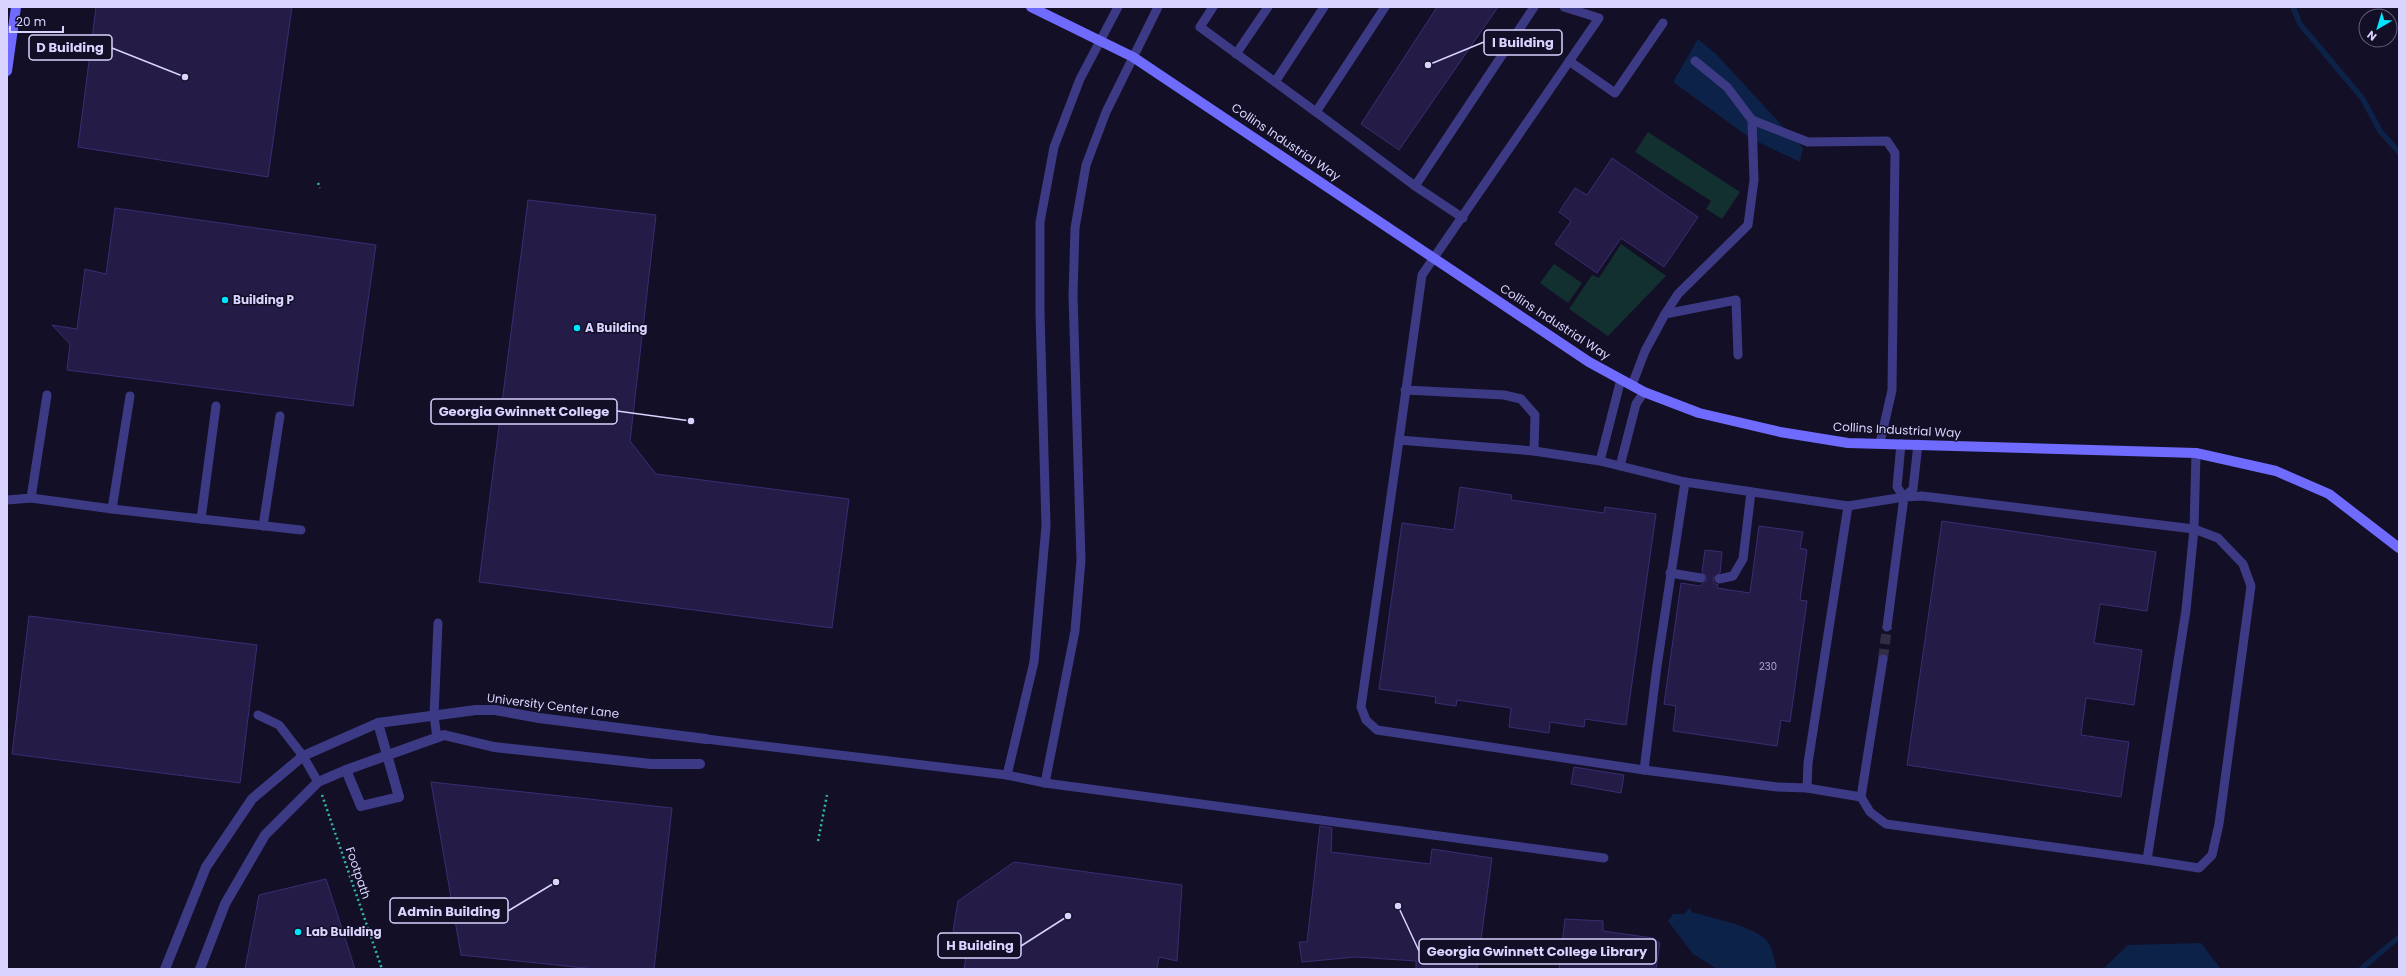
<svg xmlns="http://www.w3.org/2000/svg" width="2406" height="976" font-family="Poppins,sans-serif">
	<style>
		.green { fill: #12302f }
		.water { fill: #0c2248 }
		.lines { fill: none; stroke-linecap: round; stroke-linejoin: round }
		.stream { stroke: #0c2248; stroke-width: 5.5 }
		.building { fill: #241b47; stroke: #3b2d73 }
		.street-tunnel { stroke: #312d47; stroke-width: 10; stroke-dasharray: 10 5; stroke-linecap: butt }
		.path { stroke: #2fb8b0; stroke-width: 2.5; stroke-dasharray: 2 3; stroke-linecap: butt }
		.lane { stroke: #3d3a85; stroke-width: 9 }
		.street { stroke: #3d3a85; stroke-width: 10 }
		.secondary { stroke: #6f6bff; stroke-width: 10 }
		.poi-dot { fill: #00e5ff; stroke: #130f26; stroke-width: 1.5 }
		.labels { text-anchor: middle; stroke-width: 3; stroke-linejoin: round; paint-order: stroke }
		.number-label { font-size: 10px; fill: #aca6d1 }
		.street-label { font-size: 12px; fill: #d9d4ff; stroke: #130f26 }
		.poi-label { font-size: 12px; font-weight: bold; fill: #d9d4ff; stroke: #130f26; text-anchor: start }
		.leader { fill: none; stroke: #d9d4ff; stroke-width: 1.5 }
		.callout-dot { fill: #d9d4ff; stroke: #130f26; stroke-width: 1.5 }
		.callout { fill: #130f26; stroke: #d9d4ff; stroke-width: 1.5 }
		.callout-label { font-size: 13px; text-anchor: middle; font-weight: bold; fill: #d9d4ff }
	</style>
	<rect width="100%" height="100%" fill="#130f26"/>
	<g class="green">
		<polygon points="1648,132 1740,192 1722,219 1706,209 1711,201 1635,152"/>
		<polygon points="1621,244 1666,276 1608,336 1569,309 1592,275 1599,278"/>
		<polygon points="1554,264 1582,283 1568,303 1540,283"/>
	</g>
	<g class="water">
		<polygon points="1698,39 1716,54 1803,148 1800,162 1750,138 1673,82"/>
		<path d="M 1690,908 L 1692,912 C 1711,918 1756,926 1768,942 C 1773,949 1774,961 1777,969 L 1717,969 L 1693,954 L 1668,921 L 1673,914 L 1684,914 Z"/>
		<polygon points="2201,943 2221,969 2103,969 2128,945"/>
	</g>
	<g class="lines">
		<g class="stream">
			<polyline points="2293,7 2300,24 2363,99 2380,131 2399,152"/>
			<polyline points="2361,969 2399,937"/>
		</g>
	</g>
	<g class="building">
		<polygon points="96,7 292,7 268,177 78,147"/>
		<polygon points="1437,7 1498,7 1399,150 1361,124"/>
		<polygon points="1612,158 1698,217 1664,267 1621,238 1597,273 1555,244 1571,221 1559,212 1575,188 1587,195"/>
		<polygon points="528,200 656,215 630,441 656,474 849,499 832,628 479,582"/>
		<polygon points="115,208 376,245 353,406 67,370 70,344 52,325 77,329 85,269 106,274"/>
		<polygon points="1460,487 1512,495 1511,500 1604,513 1605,507 1656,514 1626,725 1585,719 1584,727 1550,722 1549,733 1509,727 1511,708 1457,700 1456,706 1435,703 1436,697 1379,689 1402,523 1454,530"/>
		<polygon points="1942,521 2156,552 2147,611 2100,604 2094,643 2142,650 2134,705 2086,698 2081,735 2129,742 2121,797 1907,765"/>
		<polygon points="1759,526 1803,532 1800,548 1807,550 1800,600 1807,601 1790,722 1781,720 1777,746 1673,731 1676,706 1664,704 1681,583 1700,586 1706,581 1706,576 1702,572 1705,550 1722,552 1720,573 1713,578 1714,583 1718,585 1717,588 1750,593"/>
		<polygon points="29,616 257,645 240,783 12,754"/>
		<polygon points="1574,767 1624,775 1621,793 1571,784"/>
		<polygon points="431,782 672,808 654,969 594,969 461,955"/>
		<polygon points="1320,826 1332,828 1331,852 1430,864 1432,849 1492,858 1477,969 1416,969 1416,961 1356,957 1302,962 1299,942 1307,942"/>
		<polygon points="1014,862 1182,885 1177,961 1159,957 1157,969 964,969 969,938 953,931 958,901"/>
		<polygon points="326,879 355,969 245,969 259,895"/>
		<polygon points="1565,919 1603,921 1603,931 1653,938 1660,943 1656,969 1559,969"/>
	</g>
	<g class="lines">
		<polyline class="street-tunnel" points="1883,659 1887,627"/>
		<g class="path">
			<polyline points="318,183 320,188"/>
			<polyline points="322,795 382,969"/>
			<polyline points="818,841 827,795"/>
		</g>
		<g class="lane">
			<polyline points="1213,7 1200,27 1316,112 1385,7"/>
			<polyline points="1236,54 1268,7"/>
			<polyline points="1569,61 1615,93 1663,23"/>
			<polyline points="1275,82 1324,7"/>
			<polyline points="1316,112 1415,186"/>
			<polyline points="1752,120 1808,142 1887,141 1895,153 1892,390 1880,443"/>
			<polyline points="1463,218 1415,186 1534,7"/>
			<polyline points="1665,314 1678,294 1748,225 1754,180 1752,120 1727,87 1695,61"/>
			<polyline points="1632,385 1645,351 1665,314 1736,300 1738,355"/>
			<polyline points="1405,390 1504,395 1521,399 1535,415 1534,451"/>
			<polyline points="1399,440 1422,275 1599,18 1564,7"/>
			<polyline points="1901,444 1897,487 1904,497"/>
			<polyline points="1600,461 1621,379"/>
			<polyline points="1620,466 1636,404 1644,392"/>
			<polyline points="31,498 112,509 130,396"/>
			<polyline points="7,500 31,498 47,395"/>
			<polyline points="112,509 201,519 216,406"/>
			<polyline points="201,519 301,530"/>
			<polyline points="263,526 280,416"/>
			<polyline points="1670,573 1701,578"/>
			<polyline points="1719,579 1733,576 1743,559 1751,492"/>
			<polyline points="1887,627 1904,497 1922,496 2194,529 2218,538 2243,564 2251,586 2219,824 2212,855 2199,868 2147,860"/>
			<polyline points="1883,659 1861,797 1870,812 1886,824 2147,860 2186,610 2194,529 2196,453"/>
			<polyline points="258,715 279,725 303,756 318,782"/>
			<polyline points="437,738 434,716 438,623"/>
			<polyline points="706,739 1007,775 1045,783 1604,858"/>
			<polyline points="1644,770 1657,666 1685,482"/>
			<polyline points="1007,775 1034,662 1046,526 1040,313 1040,222 1054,147 1080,79 1118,7"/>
			<polyline points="1045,783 1075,631 1081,560 1073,295 1075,228 1086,165 1106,112 1158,7"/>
			<polyline points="1807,788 1808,763 1848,506"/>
			<polyline points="1861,797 1807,788 1777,787 1644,770 1377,730 1366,720 1361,707 1399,440 1534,451 1600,461 1685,482 1848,506 1904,497 1913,489 1918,444"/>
		</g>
		<g class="street">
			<polyline points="346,770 361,806 399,797 378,723"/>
			<polyline points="165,969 206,867 252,799 303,756 378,723 476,710 495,710 539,718 706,739"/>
			<polyline points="200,969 225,904 265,835 318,782 346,770 444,735 494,747 651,764 700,764"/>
		</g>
		<g class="secondary">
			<polyline points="1031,7 1133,57 1589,362 1644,392 1699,413 1780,432 1848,443 2196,453 2276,471 2329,494 2399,548"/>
			<polyline points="7,71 16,7"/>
		</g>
	</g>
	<g class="poi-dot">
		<circle cx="225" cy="300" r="4"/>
		<circle cx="577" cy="328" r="4"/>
		<circle cx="298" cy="932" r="4"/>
	</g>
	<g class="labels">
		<g class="number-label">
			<text x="1768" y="670">230</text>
		</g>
		<g class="street-label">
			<text transform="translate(1286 142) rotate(34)" y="4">Collins Industrial Way</text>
			<text transform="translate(1555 322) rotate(33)" y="4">Collins Industrial Way</text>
			<text transform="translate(1897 430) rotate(3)" y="4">Collins Industrial Way</text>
			<text transform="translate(553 706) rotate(7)" y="4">University Center Lane</text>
			<text transform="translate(358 873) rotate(71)" y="4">Footpath</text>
		</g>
		<g class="poi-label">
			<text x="233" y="304">Building P</text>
			<text x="585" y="332">A Building</text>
			<text x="306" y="936">Lab Building</text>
		</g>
	</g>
	<path class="leader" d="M1428 65L1484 42M185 77L112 48M691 421L617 411M556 882L508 911M1068 916L1021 946M1398 906L1419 951"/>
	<g class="callout-dot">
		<circle cx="1428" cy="65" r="4"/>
		<circle cx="185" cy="77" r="4"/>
		<circle cx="691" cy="421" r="4"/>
		<circle cx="556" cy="882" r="4"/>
		<circle cx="1068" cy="916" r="4"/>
		<circle cx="1398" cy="906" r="4"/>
	</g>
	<g class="callout">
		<rect x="1484" y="30" width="78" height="25" rx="4"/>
		<rect x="29" y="35" width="83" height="25" rx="4"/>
		<rect x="431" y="399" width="186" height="25" rx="4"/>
		<rect x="390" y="898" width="118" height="25" rx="4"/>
		<rect x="938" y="933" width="83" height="25" rx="4"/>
		<rect x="1419" y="939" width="237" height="25" rx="4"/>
	</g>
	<g class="callout-label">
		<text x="1523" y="47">I Building</text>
		<text x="70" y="52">D Building</text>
		<text x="524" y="416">Georgia Gwinnett College</text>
		<text x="449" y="916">Admin Building</text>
		<text x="980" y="950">H Building</text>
		<text x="1537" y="956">Georgia Gwinnett College Library</text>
	</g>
	<rect width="2406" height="976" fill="none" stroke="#d9d4ff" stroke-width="16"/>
	<g transform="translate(2378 28) rotate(218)"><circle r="19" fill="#130f26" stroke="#625e7d"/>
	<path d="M0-3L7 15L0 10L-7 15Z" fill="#00e5ff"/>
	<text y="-6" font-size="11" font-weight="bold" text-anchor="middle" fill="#d9d4ff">N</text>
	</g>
	<path d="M10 26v6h53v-6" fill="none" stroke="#d9d4ff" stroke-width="2"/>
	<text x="16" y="26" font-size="12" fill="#d9d4ff" stroke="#130f26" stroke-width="3" paint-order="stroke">20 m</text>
</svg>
